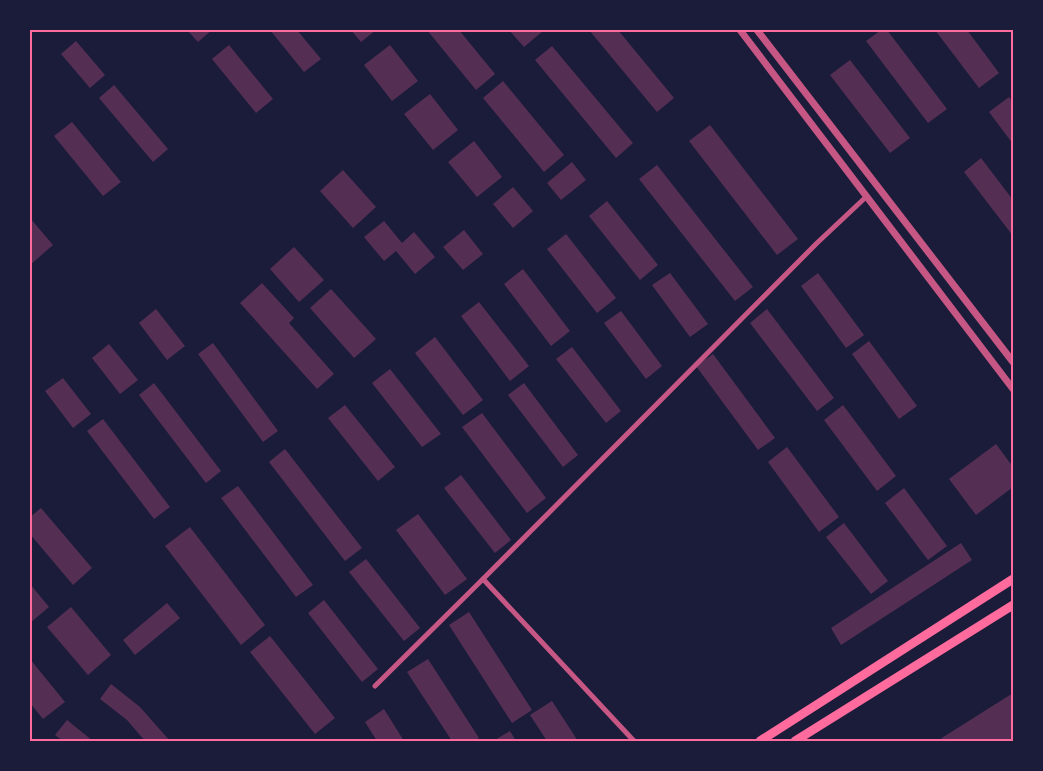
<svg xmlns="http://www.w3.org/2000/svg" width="1043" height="771" font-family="Montserrat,sans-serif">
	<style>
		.building { fill: #542f53 }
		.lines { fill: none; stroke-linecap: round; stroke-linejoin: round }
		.minor { stroke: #c65784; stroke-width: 5 }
		.tertiary { stroke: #c65784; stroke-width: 7 }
		.primary { stroke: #ff6b9d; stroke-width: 9 }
		.neatline { fill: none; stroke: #ff6b9d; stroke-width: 2 }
	</style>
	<rect width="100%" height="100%" fill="#1b1b3a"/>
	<g class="building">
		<polygon points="187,30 212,30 198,42"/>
		<polygon points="270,30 297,30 321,59 304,72"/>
		<polygon points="351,30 376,30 361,42"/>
		<polygon points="427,30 459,30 495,74 476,90"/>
		<polygon points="509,30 541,30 543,31 524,47"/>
		<polygon points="589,30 618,30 674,98 657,112"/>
		<polygon points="881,30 887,30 947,109 928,123 866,41"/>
		<polygon points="935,30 967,30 999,73 979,88"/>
		<polygon points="76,41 105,75 90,88 61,54"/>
		<polygon points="229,45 273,99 256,113 212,59"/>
		<polygon points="390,45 418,81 392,101 364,65"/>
		<polygon points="552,46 633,143 616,158 535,60"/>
		<polygon points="850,60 910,138 890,153 830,75"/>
		<polygon points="503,81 564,155 544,172 483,98"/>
		<polygon points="114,85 168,149 153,162 99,98"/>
		<polygon points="430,94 458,130 433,150 404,114"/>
		<polygon points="1009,97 1013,102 1013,144 989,112"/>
		<polygon points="72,122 121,182 103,196 54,136"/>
		<polygon points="710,125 798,239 777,255 689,141"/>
		<polygon points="474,141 502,177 477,197 448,162"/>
		<polygon points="981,158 1013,200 1013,236 964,172"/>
		<polygon points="572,162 586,180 561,200 547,183"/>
		<polygon points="657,165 753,287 735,301 639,179"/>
		<polygon points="343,170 376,207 353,228 320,191"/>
		<polygon points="513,187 533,211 513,228 493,204"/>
		<polygon points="607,201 658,265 640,280 589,216"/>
		<polygon points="30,218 53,245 30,265"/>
		<polygon points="384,221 402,243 414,232 435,257 415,274 396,251 384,261 364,237"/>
		<polygon points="464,230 483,254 463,270 443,247"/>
		<polygon points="566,234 616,298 597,313 547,249"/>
		<polygon points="294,247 324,280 299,302 270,269"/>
		<polygon points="523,269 570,331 551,346 504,284"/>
		<polygon points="670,273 708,324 690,337 652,285"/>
		<polygon points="818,273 864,335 846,348 801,286"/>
		<polygon points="262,283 294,318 289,323 334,374 317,389 240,303"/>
		<polygon points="331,289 376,339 354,358 310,308"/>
		<polygon points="479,302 529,366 510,381 461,316"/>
		<polygon points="156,309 185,346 167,360 139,323"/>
		<polygon points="767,309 834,398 817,411 750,323"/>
		<polygon points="621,311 662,366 646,379 604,323"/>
		<polygon points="435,337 483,400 463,415 415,353"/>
		<polygon points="869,341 917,406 899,419 852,354"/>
		<polygon points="213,343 278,431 263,442 198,354"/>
		<polygon points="109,344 138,380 120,394 92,358"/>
		<polygon points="572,347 621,411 606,423 556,359"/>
		<polygon points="713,354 775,438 758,450 696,366"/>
		<polygon points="390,369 441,434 422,447 372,383"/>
		<polygon points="63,378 91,414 73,428 45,391"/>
		<polygon points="154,383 221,471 206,483 139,395"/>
		<polygon points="524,383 578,455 563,467 508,395"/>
		<polygon points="345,405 395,467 378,481 328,418"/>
		<polygon points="843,405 896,476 877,491 824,420"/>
		<polygon points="482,413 546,498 527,513 462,427"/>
		<polygon points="103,419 170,507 154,519 87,431"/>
		<polygon points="996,444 1013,467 1013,487 976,515 949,479"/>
		<polygon points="787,447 839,517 819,532 768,462"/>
		<polygon points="285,449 362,548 345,561 269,462"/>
		<polygon points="461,475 511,540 495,553 444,488"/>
		<polygon points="238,486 313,585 296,597 221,498"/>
		<polygon points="904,488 947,546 928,560 885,503"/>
		<polygon points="41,508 92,568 73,585 30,534 30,517"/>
		<polygon points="418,514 467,579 445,595 396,530"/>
		<polygon points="844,523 888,581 871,594 826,537"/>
		<polygon points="190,527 265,625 241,645 165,546"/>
		<polygon points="961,543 972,560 841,645 831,628"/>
		<polygon points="366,559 420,628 404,641 349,572"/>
		<polygon points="30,584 49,607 30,623"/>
		<polygon points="324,600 378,669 362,682 308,613"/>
		<polygon points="167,603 180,618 135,655 123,640"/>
		<polygon points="71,607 111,655 88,675 47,627"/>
		<polygon points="469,612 532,710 512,723 449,625"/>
		<polygon points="270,636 335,718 315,734 250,652"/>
		<polygon points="30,659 65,702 43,719 30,703"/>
		<polygon points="428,659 479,738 474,741 452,741 407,672"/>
		<polygon points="111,684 140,707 170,741 145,741 127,720 100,699"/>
		<polygon points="1013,693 1013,741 937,741"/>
		<polygon points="552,701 578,741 547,741 530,715"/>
		<polygon points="384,709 404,741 377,741 365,722"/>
		<polygon points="67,720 93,741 63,741 55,735"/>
		<polygon points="510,731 516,741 493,741"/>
	</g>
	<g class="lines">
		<g class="minor">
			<polyline points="483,579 634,741"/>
			<polyline points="375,686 483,579 817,243 867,196"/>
		</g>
		<g class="tertiary">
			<polyline points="740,30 1013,389"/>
			<polyline points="757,30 1013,362"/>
		</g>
		<g class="primary">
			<polyline points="760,741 1013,579"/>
			<polyline points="795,741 1013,605"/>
		</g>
	</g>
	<rect width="1043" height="771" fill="none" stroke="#1b1b3a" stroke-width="62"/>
	<rect x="31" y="31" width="981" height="709" class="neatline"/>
</svg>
